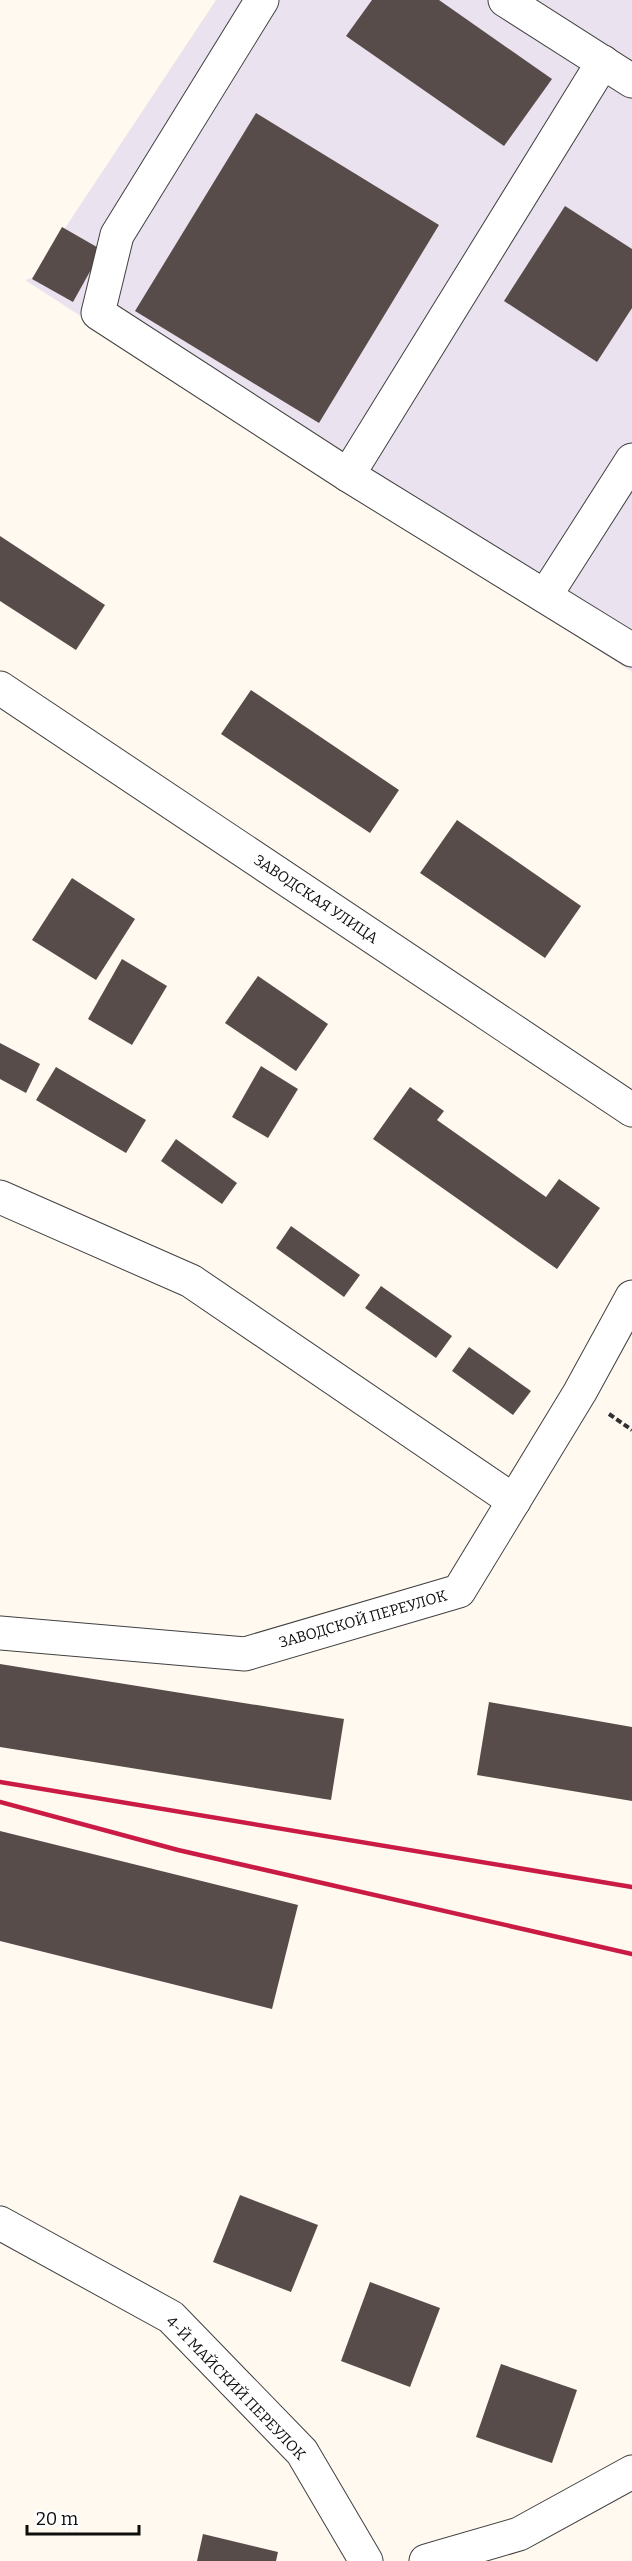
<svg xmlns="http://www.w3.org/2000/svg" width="632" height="2561" font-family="Bitter,serif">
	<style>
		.industrial { fill: #eae2ee }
		.building { fill: #584c4a }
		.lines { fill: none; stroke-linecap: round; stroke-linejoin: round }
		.minor-casing { stroke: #414141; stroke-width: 35 }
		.path { stroke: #303030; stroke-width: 4; stroke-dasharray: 6 3; stroke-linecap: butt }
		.minor { stroke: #fff; stroke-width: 33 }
		.rail { stroke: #ca1b45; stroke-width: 4.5 }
		.labels { text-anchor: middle; stroke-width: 6; stroke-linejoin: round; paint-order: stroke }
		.street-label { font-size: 15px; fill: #0e0e0e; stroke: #fff }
	</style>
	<rect width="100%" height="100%" fill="#fff9f0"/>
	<polygon class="industrial" points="216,0 632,0 632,672 25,280 32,278"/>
	<g class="building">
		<polygon points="372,0 439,0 552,79 504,146 346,36"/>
		<polygon points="256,113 439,225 319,423 135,311"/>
		<polygon points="565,206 632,249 632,308 597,362 504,301"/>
		<polygon points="62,227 102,250 73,302 32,279"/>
		<polygon points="0,536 105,605 76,650 0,601"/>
		<polygon points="251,690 399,790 370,833 221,734"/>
		<polygon points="457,820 581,906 545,958 420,873"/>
		<polygon points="72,878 135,919 96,980 32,940"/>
		<polygon points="122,959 167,986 132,1045 88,1019"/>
		<polygon points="258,976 328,1024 296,1071 225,1023"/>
		<polygon points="0,1043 40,1064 26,1093 0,1079"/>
		<polygon points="261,1066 298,1089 268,1138 232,1117"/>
		<polygon points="56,1067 146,1120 126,1153 36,1100"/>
		<polygon points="410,1087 444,1111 437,1120 546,1197 559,1179 600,1208 557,1269 373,1139"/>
		<polygon points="176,1139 237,1183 222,1204 161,1161"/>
		<polygon points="291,1226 360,1275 344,1297 276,1248"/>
		<polygon points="381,1286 452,1336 436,1358 365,1308"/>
		<polygon points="469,1347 531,1391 513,1415 452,1371"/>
		<polygon points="0,1664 344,1719 331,1800 0,1747"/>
		<polygon points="489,1702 632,1727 632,1801 477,1775"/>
		<polygon points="0,1831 298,1905 272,2009 0,1941"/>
		<polygon points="240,2195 318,2225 291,2292 213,2262"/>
		<polygon points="370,2282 440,2308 410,2387 341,2361"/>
		<polygon points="501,2364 577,2390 552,2463 476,2437"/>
		<polygon points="203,2534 278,2552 276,2561 197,2561"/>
	</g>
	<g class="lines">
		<g class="minor-casing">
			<g id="minor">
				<polyline points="262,0 117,235 98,313 348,475 632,650"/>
				<polyline points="505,0 632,81"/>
				<polyline points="348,475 603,62"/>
				<polyline points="545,596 632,460"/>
				<polyline points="0,688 632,1110"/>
				<polyline points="0,1197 191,1281 514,1501"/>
				<polyline points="0,1633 245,1654 459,1591 580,1392 632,1297"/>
				<polyline points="0,2223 171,2317 302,2452 366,2561"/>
				<polyline points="426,2561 519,2534 632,2472"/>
			</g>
		</g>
		<polyline class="path" points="609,1414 632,1430"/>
		<use href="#minor" class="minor"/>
		<g class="rail">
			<polyline points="0,1782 632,1887"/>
			<polyline points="0,1802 178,1850 632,1954"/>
		</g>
	</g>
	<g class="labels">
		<g class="street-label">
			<text transform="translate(316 899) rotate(34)" y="5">ЗАВОДСКАЯ УЛИЦА</text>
			<text transform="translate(363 1619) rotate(-16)" y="5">ЗАВОДСКОЙ ПЕРЕУЛОК</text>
			<text transform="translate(236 2388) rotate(46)" y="5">4-Й МАЙСКИЙ ПЕРЕУЛОК</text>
		</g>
	</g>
	<path d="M27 2525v9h112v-9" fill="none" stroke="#0e0e0e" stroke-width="3"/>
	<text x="36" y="2525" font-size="18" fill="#0e0e0e" stroke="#ffffff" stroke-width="4.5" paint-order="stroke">20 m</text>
</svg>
